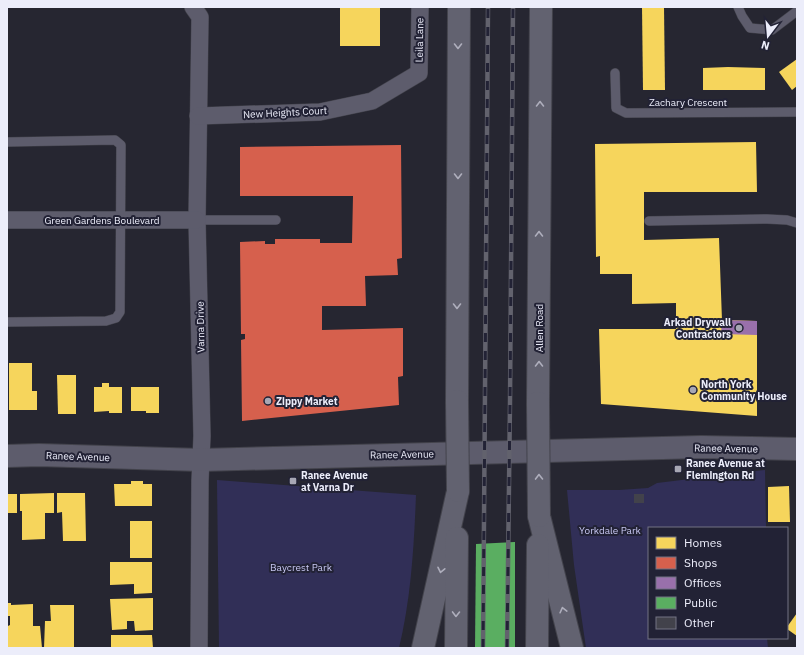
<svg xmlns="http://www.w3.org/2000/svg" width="804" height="655" font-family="'IBM Plex Sans',sans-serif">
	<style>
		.green { fill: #312f57 }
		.homes { fill: #f6d55c }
		.shops { fill: #d6604d }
		.offices { fill: #9970ab }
		.public { fill: #5aae61 }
		.building { fill: #42424b }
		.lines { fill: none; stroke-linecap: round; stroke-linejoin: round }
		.service-casing { stroke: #43434c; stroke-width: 10 }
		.minor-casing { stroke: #43434c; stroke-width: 18 }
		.tertiary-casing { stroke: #43434c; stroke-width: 24 }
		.motorway-casing { stroke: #43434c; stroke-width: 24 }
		.service { stroke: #5d5c6c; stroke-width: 9 }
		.minor { stroke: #5d5c6c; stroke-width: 17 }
		.tertiary { stroke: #5d5c6c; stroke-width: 22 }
		.motorway { stroke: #626270; stroke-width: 22 }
		.rail-casing { stroke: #62626d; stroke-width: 4.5 }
		.rail { stroke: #222235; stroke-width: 3; stroke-dasharray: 9; stroke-linecap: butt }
		.motorway-bridge-casing { stroke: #43434c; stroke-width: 24; stroke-linecap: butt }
		.motorway-bridge { stroke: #626270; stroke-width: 22 }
		.oneway { stroke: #aeaebc }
		.poi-dot { fill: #a7a7b4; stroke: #222235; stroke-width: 1.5 }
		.labels { text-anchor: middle; stroke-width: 4; stroke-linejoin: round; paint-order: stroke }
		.street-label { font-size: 10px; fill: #ecedfa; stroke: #222235 }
		.poi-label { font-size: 10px; font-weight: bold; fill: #ecedfa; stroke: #222235; text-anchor: start }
		.park-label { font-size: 10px; fill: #c7c7f1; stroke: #222235 }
	</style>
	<rect width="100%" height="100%" fill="#262631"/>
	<g class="green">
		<polygon points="765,470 766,528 649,528 649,638 767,638 768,648 586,648 574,565 567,490 619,490 648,488 657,483"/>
		<path d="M 217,480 L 416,495 C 414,546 411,598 399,648 L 219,648 Z"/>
	</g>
	<g class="homes">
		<rect x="340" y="7" width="40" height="39"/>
		<polygon points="642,7 664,7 665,90 643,90"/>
		<polygon points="797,59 797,86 792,90 779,72"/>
		<polygon points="728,67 765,68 765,90 703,90 703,68"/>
		<polygon points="756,142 757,192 644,192 644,240 719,238 722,320 757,321 757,416 601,404 599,329 676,329 676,303 632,304 632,274 600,274 600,256 596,257 595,144"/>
		<polygon points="9,363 32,363 32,391 37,391 37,410 9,410"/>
		<polygon points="57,375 76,375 76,414 58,414"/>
		<polygon points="102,383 109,383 109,387 122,387 122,413 109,413 109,411 94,412 94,387 102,387"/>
		<polygon points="131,387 159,387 159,413 146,413 146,411 131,411"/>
		<polygon points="131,481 143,481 143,484 152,484 152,506 115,506 114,484 131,484"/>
		<polygon points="789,486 790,522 768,522 768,487"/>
		<polygon points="54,493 54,513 45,513 45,539 22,540 22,511 20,511 20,494"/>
		<polygon points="57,493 85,493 86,541 63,541 62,512 57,513"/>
		<rect x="7" y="494" width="10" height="19"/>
		<rect x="130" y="521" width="22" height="37"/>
		<polygon points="110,562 152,562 152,593 134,594 134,584 110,585"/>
		<polygon points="153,598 153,630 135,631 134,621 127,621 127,629 112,630 110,599"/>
		<polygon points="7,603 11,603 11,605 33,604 33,626 40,626 42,648 8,648 8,626 10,625 10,616 7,616"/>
		<polygon points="50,605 74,605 74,648 44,648 45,621 51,621"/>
		<polygon points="797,613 797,636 787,629 787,627"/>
		<polygon points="111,635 152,635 153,648 111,648"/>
	</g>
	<polygon class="shops" points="401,145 402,258 397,259 398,275 365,276 366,306 322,306 322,330 403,328 403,376 398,377 399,405 242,421 241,340 245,339 245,334 241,334 240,242 265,241 265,244 275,244 275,239 320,239 320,243 352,243 353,196 240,196 240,147"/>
	<polygon class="offices" points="722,320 757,321 757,335 721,334"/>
	<polygon class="public" points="515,542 515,648 475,648 476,544"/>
	<rect class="building" x="634" y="494" width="10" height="9"/>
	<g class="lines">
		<g class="service-casing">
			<g id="service">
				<polyline points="738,7 742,16 750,28 772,30 797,11"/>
				<polyline points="615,73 616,108 626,113 797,112"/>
				<polyline points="7,142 115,140 121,145 120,312 116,318 106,321 7,322"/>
				<polyline points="197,220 276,220"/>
				<polyline points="649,221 767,219 787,220 797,223"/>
			</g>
		</g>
		<g class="minor-casing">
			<g id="minor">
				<polyline points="193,7 200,17 197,220 202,436 200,481 199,648"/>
				<polyline points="198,116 320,112 372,101 419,73 420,7"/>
				<polyline points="7,220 197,220"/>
			</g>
		</g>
		<g class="tertiary-casing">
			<polyline id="tertiary" points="7,456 39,455 201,460 701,447 797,449"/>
		</g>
		<g class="motorway-casing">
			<g id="motorway">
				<polyline points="457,401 459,7"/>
				<polyline points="538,403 541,7"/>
				<polyline points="539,516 572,648"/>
				<polyline points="423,648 458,491"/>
				<polyline points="456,648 457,538"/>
				<polyline points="537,648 538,545"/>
			</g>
		</g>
		<use href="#service" class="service"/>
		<use href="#minor" class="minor"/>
		<use href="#tertiary" class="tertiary"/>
		<use href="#motorway" class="motorway"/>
		<g class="rail-casing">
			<g id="rail">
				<polyline points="483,648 488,7"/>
				<polyline points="507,648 510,403 513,7"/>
			</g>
		</g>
		<use href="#rail" class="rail"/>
		<g class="motorway-bridge-casing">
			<g id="motorway-bridge">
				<polyline points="457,401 458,491"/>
				<polyline points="538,403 539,516"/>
			</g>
		</g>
		<use href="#motorway-bridge" class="motorway-bridge"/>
	</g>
	<defs><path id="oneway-chevron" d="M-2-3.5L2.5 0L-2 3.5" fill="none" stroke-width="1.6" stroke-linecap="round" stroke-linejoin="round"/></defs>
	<g class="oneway">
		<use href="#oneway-chevron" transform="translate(458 46) rotate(90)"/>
		<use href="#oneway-chevron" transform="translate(540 104) rotate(-90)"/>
		<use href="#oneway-chevron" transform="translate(458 176) rotate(90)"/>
		<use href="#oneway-chevron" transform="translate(539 234) rotate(-90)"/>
		<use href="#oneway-chevron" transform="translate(457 306) rotate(90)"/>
		<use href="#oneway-chevron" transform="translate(539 364) rotate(-90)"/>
		<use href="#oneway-chevron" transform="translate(539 477) rotate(-91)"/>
		<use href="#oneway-chevron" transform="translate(441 570) rotate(102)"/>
		<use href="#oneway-chevron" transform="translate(563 610) rotate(-104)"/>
		<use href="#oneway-chevron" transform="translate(456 614) rotate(91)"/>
	</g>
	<g class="poi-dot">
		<circle cx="739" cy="328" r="4"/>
		<circle cx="693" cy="390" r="4"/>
		<circle cx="268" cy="401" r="4"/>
		<rect x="674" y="465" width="8" height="8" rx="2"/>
		<rect x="289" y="477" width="8" height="8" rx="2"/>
	</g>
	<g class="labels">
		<g class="street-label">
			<text transform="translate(419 40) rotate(-89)" y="4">Leila Lane</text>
			<text x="688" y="106">Zachary Crescent</text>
			<text transform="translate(285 112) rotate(-3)" y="4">New Heights Court</text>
			<text x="102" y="224">Green Gardens Boulevard</text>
			<text transform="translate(200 327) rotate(-91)" y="4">Varna Drive</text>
			<text transform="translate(539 328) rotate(-90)" y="4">Allen Road</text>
			<text transform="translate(726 448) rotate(1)" y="4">Ranee Avenue</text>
			<text transform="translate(402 454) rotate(-1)" y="4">Ranee Avenue</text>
			<text transform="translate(78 456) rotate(2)" y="4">Ranee Avenue</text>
		</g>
		<g class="poi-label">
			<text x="731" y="326" text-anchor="end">Arkad Drywall<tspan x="731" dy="12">Contractors</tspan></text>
			<text x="701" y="388">North York<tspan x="701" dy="12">Community House</tspan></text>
			<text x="276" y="405">Zippy Market</text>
			<text x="686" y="467">Ranee Avenue at<tspan x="686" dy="12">Flemington Rd</tspan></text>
			<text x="301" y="479">Ranee Avenue<tspan x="301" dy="12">at Varna Dr</tspan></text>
		</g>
		<g class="park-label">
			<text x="610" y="534">Yorkdale Park</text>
			<text x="301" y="571">Baycrest Park</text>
		</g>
	</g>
	<rect width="804" height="655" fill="none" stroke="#ecedfa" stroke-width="16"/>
	<rect x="648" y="527" width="140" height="112" fill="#222235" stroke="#737384"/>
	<rect x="656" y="537" width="20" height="12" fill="#f6d55c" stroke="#737384"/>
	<text x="684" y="547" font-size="12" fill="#ecedfa">Homes</text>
	<rect x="656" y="557" width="20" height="12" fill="#d6604d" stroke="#737384"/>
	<text x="684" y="567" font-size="12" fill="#ecedfa">Shops</text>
	<rect x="656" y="577" width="20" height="12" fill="#9970ab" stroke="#737384"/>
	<text x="684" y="587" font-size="12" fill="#ecedfa">Offices</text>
	<rect x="656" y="597" width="20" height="12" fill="#5aae61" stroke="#737384"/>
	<text x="684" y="607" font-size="12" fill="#ecedfa">Public</text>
	<rect x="656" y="617" width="20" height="12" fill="#42424b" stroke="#737384"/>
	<text x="684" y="627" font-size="12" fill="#ecedfa">Other</text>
	<g transform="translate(768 36) rotate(196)" stroke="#222235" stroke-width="3" paint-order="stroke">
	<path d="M0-3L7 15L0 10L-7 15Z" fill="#ecedfa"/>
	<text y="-6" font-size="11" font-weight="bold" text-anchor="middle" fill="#ecedfa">N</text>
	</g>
</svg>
